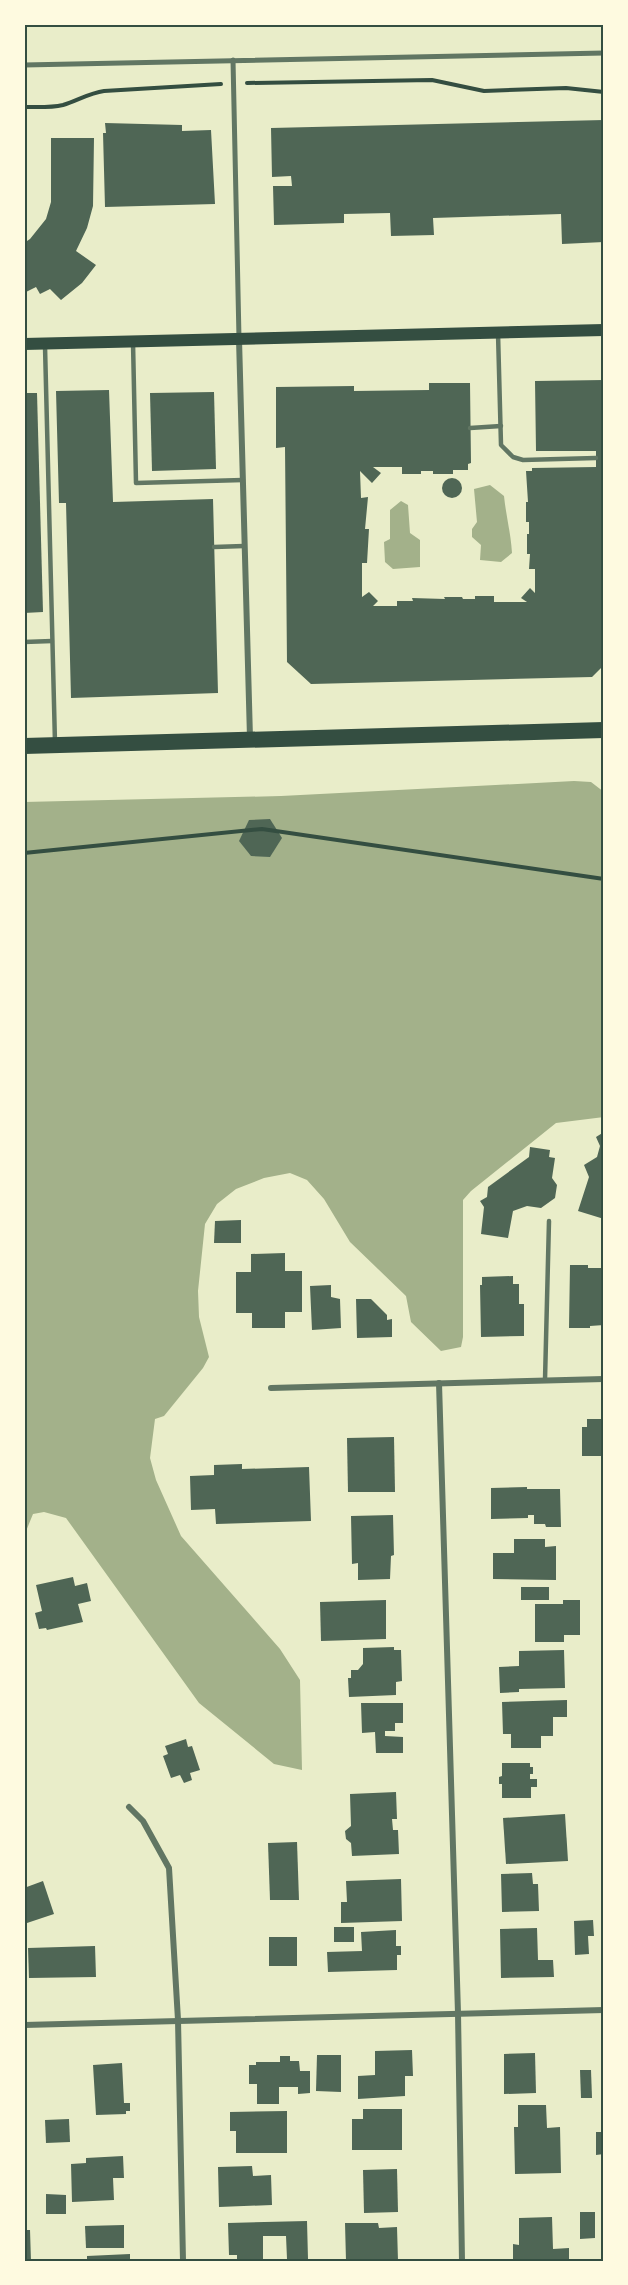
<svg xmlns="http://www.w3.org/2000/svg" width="628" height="2285" font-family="'Noto Sans',sans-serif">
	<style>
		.water { fill: #a3b18a }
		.building { fill: #4f6655 }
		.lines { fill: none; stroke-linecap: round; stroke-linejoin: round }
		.path { stroke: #344e41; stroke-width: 4 }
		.service { stroke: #617663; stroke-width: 4.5 }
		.pedestrian { stroke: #617663; stroke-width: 5 }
		.minor { stroke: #617663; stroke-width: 6 }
		.secondary { stroke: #344e41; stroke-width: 12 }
		.trunk { stroke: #344e41; stroke-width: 16 }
		.neatline { fill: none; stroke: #344e41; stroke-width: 2 }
	</style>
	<rect width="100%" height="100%" fill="#e9edc9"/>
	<g class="water">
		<path d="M 490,485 L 504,496 C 506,516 511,534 512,553 L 501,562 L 480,560 L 481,545 L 472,537 L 472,529 L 477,522 L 474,489 Z"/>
		<polygon points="401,501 408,505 410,533 420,540 420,567 393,569 385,562 384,542 390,539 390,510"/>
		<polygon points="574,781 591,782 604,792 604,1117 556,1123 471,1191 463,1200 463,1337 461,1347 441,1351 411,1322 406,1296 350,1242 324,1199 307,1180 290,1173 264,1178 236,1189 217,1204 205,1224 198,1291 199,1317 209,1357 203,1368 164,1416 155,1419 150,1458 156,1480 181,1536 280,1649 300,1680 302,1770 274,1764 199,1703 66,1518 44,1512 33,1514 24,1536 24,802 281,796"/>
	</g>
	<g class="building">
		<polygon points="604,120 604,242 562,244 561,214 433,218 434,235 391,236 390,213 344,214 344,223 274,225 273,186 292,186 291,176 272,177 271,128"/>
		<polygon points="105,123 182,125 182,131 211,130 215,204 105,207 103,133 106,133"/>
		<polygon points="51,138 94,138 93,206 87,228 76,251 96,265 82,283 61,300 50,289 40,294 36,287 24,293 24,243 30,239 46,219 51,202"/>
		<polygon points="604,380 604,665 592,677 311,684 287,662 285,447 276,448 276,387 354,386 354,391 429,390 429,383 470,383 471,463 468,464 468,470 453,470 453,474 433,474 433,471 421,471 421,474 402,474 402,467 373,467 381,473 372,483 360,471 361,498 368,497 365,529 369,529 367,563 362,563 362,597 369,592 378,601 373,606 397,606 397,601 413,601 412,598 445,599 444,597 462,597 463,599 475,599 475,596 494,596 494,602 527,602 521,598 530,588 535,593 535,569 529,569 530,554 527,554 527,534 529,534 529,522 526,522 526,502 528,502 526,471 532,471 532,468 596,467 596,451 536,451 535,381"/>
		<polygon points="109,390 113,502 213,499 218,693 71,698 66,503 59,503 56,391"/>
		<polygon points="214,392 216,469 152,471 150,393"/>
		<polygon points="24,393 37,393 43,612 24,613"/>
		<circle cx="452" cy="488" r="10"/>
		<polygon points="270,819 282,838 270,857 251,856 239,841 249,820"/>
		<polygon points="604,1132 604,1219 578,1211 589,1177 584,1165 597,1157 600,1146 596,1137"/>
		<polygon points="530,1147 550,1150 549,1157 555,1158 552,1178 557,1185 555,1198 541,1208 527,1206 513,1211 508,1238 481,1234 484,1207 480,1201 487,1197 488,1187 529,1157"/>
		<polygon points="241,1220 241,1243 214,1243 215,1221"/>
		<polygon points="285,1253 285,1271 302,1271 302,1312 285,1312 285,1328 252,1328 252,1313 236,1313 236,1272 251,1272 251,1254"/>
		<polygon points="570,1265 588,1265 588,1268 604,1268 604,1325 590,1326 590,1328 569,1328"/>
		<polygon points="513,1276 513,1284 519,1284 519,1304 524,1304 524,1336 481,1337 480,1285 482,1285 482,1277"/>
		<polygon points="331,1285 331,1297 340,1299 341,1328 312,1330 310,1286"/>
		<polygon points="356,1299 371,1299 387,1315 387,1320 392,1319 392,1337 357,1338"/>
		<polygon points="587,1419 604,1419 604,1456 582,1456 582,1427 587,1427"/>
		<polygon points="394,1437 395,1492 348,1492 347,1438"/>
		<polygon points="242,1464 242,1469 309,1467 311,1521 216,1524 215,1509 191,1510 190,1476 214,1475 214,1465"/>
		<polygon points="527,1487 527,1489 560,1489 561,1527 546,1527 545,1524 534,1524 534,1515 528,1515 528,1518 491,1519 491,1488"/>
		<polygon points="393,1515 394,1555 391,1556 390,1579 358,1580 358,1563 352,1564 351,1516"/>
		<polygon points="514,1539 545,1539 545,1547 556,1546 556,1580 493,1579 493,1553 514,1553"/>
		<polygon points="73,1577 75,1586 87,1583 91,1601 78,1604 83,1622 47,1630 46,1628 39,1629 35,1613 42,1611 36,1585"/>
		<rect x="521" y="1587" width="28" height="13"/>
		<polygon points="386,1600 386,1639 321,1641 320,1602"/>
		<polygon points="563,1600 580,1600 580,1635 564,1635 564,1642 535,1642 535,1604 563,1604"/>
		<polygon points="394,1647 394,1650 401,1650 402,1681 396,1682 396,1695 349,1697 348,1678 351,1678 351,1670 358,1670 363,1664 363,1648"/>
		<polygon points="564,1650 565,1688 519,1689 519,1692 500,1693 499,1667 519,1666 519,1651"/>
		<polygon points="567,1700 567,1717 553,1717 553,1736 541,1736 541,1748 511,1748 511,1734 503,1734 502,1702"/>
		<polygon points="361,1703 403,1703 403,1723 395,1723 395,1731 385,1731 385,1736 403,1737 403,1753 376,1753 375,1732 362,1733"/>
		<polygon points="186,1739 188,1747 192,1746 200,1770 190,1773 192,1780 184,1783 180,1775 171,1778 163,1756 168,1754 165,1746"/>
		<polygon points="502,1763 530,1763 530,1767 533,1767 533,1774 530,1774 530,1779 537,1779 537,1787 531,1787 531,1798 502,1798 502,1784 499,1784 499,1777 502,1776"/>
		<polygon points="396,1792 397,1819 392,1819 393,1830 398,1830 399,1854 352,1856 351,1843 346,1839 345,1831 351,1826 350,1794"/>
		<polygon points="565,1814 568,1861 506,1864 503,1818"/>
		<polygon points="297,1842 299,1900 270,1900 268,1843"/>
		<polygon points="532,1873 533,1884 538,1884 539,1911 502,1912 501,1874"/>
		<polygon points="401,1879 402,1921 341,1923 341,1902 347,1902 346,1881"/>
		<polygon points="43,1881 54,1914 24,1924 24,1888"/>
		<polygon points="593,1920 594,1936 588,1936 589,1954 575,1955 574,1921"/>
		<rect x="334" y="1927" width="20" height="15"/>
		<polygon points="537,1928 538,1960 553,1960 554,1977 501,1978 500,1929"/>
		<polygon points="396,1930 396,1946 401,1946 401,1955 397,1955 397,1970 328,1972 327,1952 362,1951 361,1932"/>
		<rect x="269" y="1937" width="28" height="29"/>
		<polygon points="95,1946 96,1977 29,1978 28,1948"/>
		<polygon points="412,2050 413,2076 405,2076 405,2096 358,2099 358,2076 375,2075 375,2051"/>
		<polygon points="535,2053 536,2093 504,2094 504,2054"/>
		<polygon points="317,2055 341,2055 341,2092 316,2091"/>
		<polygon points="280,2056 290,2056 290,2061 299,2061 300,2071 310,2071 310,2093 298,2094 298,2087 279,2087 279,2104 257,2104 257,2084 249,2084 249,2065 256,2065 256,2062 280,2062"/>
		<polygon points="122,2063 124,2103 130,2103 130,2111 126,2111 126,2114 96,2115 93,2065"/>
		<polygon points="580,2070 591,2070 592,2098 581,2098"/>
		<polygon points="518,2105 546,2105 547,2128 560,2127 561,2173 515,2174 514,2127 518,2127"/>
		<polygon points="363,2109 402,2109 402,2150 352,2150 352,2119 363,2119"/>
		<polygon points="287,2111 287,2153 236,2153 236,2131 230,2131 230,2112"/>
		<polygon points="69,2119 70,2142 46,2143 45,2120"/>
		<polygon points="596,2132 604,2132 604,2154 596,2155"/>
		<polygon points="123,2156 124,2178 113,2178 114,2200 72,2202 71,2164 86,2163 86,2158"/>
		<polygon points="252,2166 253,2176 271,2175 272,2205 219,2207 218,2167"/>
		<polygon points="397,2169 398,2212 364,2213 363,2170"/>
		<polygon points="46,2194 66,2195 66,2214 46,2214"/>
		<polygon points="580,2212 595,2212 595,2238 580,2239"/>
		<polygon points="552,2217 553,2249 569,2248 569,2261 513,2261 513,2244 519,2245 519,2218"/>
		<polygon points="307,2221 308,2259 287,2259 286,2236 263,2236 263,2259 237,2260 237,2255 229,2255 228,2223"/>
		<polygon points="345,2223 378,2223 379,2228 397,2227 398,2261 346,2261"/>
		<polygon points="124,2225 124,2248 86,2248 85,2226"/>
		<polygon points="24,2230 30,2230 31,2261 24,2261"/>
		<polygon points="130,2254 130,2261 87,2261 87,2256"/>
	</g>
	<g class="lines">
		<g class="path">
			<polyline points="247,83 432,80 484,91 566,88 604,92"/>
			<path d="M 24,107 C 37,107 50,108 63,105 C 77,101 89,93 104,91 L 221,84"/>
			<polyline points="24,853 262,829 604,879"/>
		</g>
		<g class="service">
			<polyline points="498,333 501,445 513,457 523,460 596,458"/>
			<polyline points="133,342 136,483 243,480"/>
			<polyline points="45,346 55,743"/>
			<polyline points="470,428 501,426"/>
			<polyline points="214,547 244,546"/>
			<polyline points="24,642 52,641"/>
			<polyline points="545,1380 549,1221"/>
		</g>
		<g class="pedestrian">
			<polyline points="233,60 239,338"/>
			<polyline points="24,65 604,53"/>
		</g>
		<g class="minor">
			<polyline points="239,339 250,738"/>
			<polyline points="439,1383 458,2013 462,2261"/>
			<polyline points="271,1388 604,1379"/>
			<polyline points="129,1807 143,1821 169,1868 178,2020 183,2261"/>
			<polyline points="24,2025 604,2010"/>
		</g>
		<polyline class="secondary" points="24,344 604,330"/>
		<polyline class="trunk" points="24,746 604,730"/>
	</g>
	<rect width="628" height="2285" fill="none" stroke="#fefae0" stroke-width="51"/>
	<rect x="26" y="26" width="576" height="2234" class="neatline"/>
</svg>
